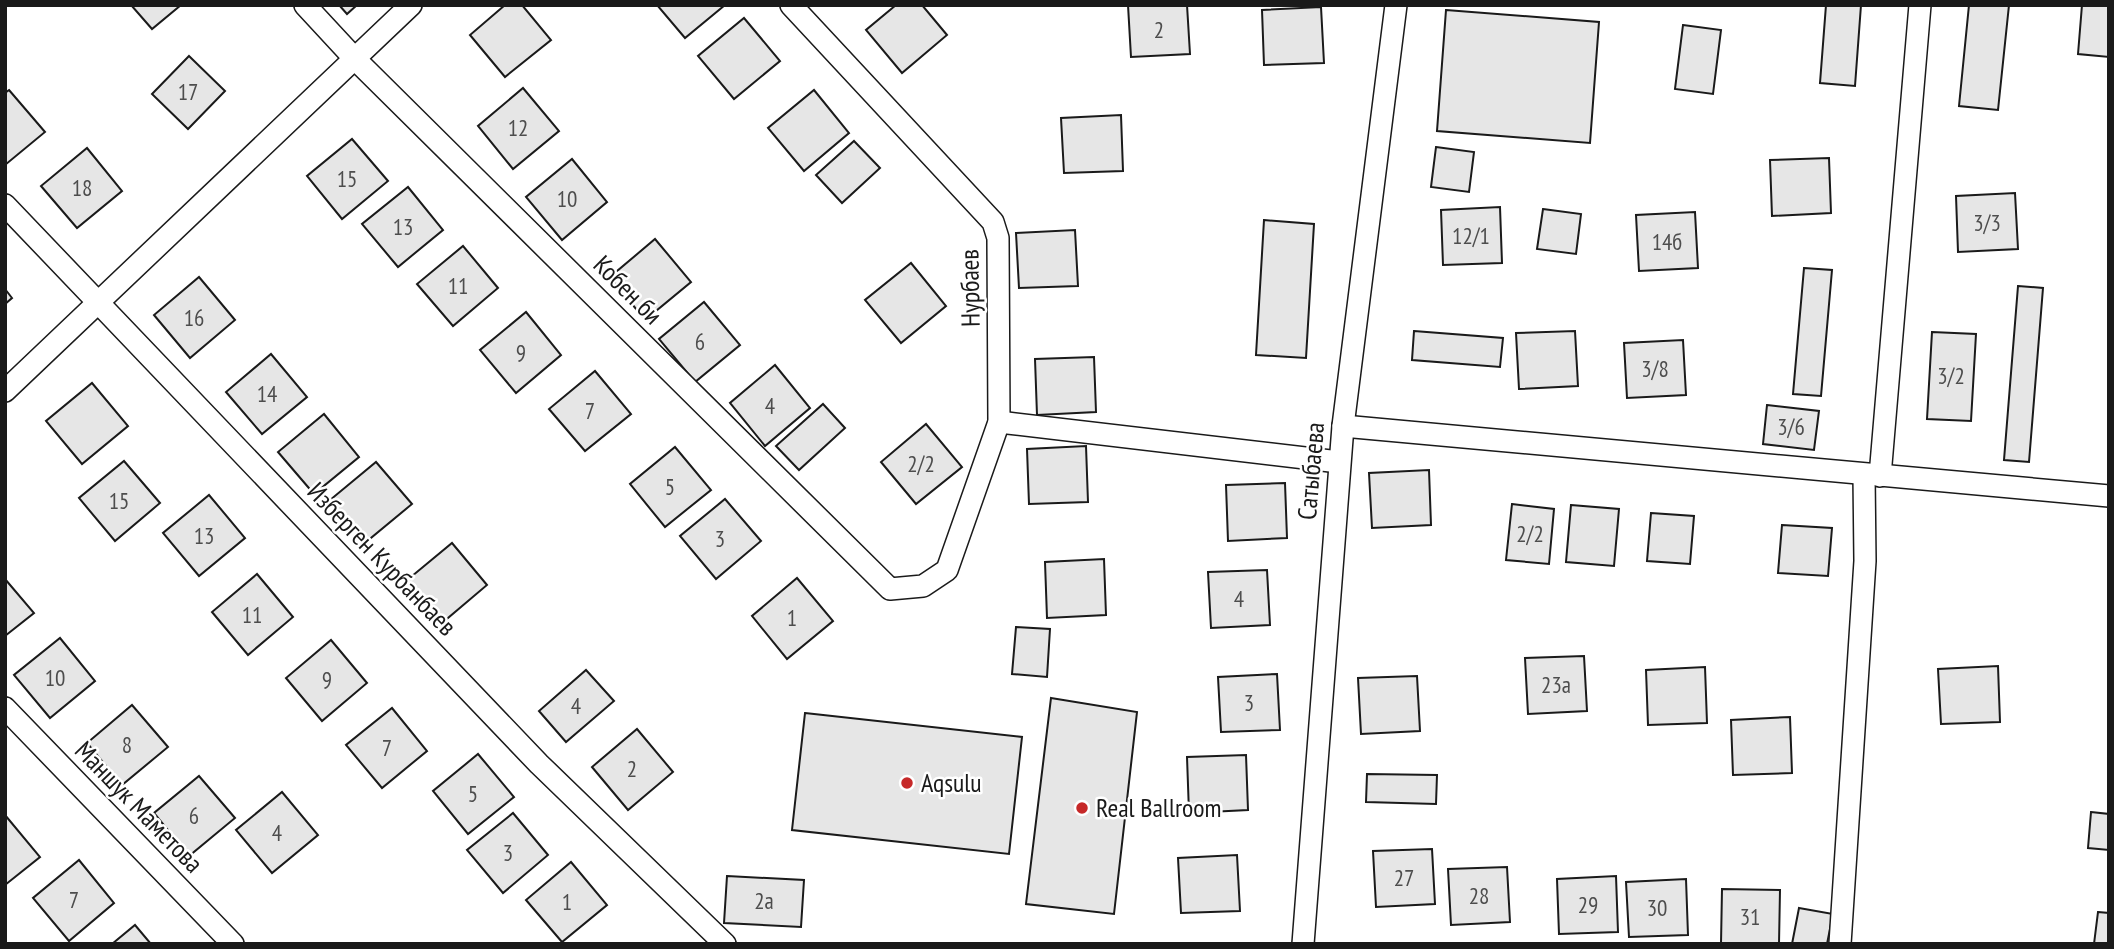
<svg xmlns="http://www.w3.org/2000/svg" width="2114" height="949" font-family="'PT Sans Narrow',sans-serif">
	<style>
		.building { fill: #e6e6e6; stroke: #1a1a1a; stroke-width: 2 }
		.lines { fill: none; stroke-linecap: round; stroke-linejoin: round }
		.minor-casing { stroke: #1a1a1a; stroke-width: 24 }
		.minor { stroke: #fff; stroke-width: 21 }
		.poi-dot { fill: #c62828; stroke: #fff; stroke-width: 2.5 }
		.labels { text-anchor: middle; stroke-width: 5; stroke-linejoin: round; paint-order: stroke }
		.number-label { font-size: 23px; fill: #4d4d4d }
		.street-label { font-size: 26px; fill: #1a1a1a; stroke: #fff }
		.poi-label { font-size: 26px; fill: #1a1a1a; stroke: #fff; text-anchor: start }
	</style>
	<rect width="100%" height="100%" fill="#fff"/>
	<g class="building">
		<polygon points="131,5 181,5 152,29"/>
		<polygon points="339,5 357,5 347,14"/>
		<polygon points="505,5 522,5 551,40 505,77 470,35"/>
		<polygon points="657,5 725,5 685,38"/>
		<polygon points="896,5 922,5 947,35 902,73 866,30"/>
		<polygon points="1128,5 1187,5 1190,54 1131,57"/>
		<polygon points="1826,5 1861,5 1855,86 1820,83"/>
		<polygon points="1969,5 2009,5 1998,110 1959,106"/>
		<polygon points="2082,5 2109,5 2109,57 2078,54"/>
		<polygon points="1321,7 1324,63 1264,65 1262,10"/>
		<polygon points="1446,10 1599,22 1590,143 1437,131"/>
		<polygon points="744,18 780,61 734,99 698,56"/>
		<polygon points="1683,25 1721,30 1713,94 1675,89"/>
		<polygon points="189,56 225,91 188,129 152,94"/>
		<polygon points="523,88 559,131 513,169 478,126"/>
		<polygon points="9,90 45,132 5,165 5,93"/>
		<polygon points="814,90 849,133 804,171 768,128"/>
		<polygon points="1121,115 1123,171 1064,173 1061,118"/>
		<polygon points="352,139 388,181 342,219 307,176"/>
		<polygon points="854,141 880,168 842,203 816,175"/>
		<polygon points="1436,147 1474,152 1469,192 1431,187"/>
		<polygon points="87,148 122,191 77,228 41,186"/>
		<polygon points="1829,158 1831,213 1772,216 1770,160"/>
		<polygon points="572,159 607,202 562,240 526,197"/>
		<polygon points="408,187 443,230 398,267 362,224"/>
		<polygon points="2015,193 2018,249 1958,252 1956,196"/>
		<polygon points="1500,207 1502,263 1443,265 1441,210"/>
		<polygon points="1543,209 1581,214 1576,254 1537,249"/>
		<polygon points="1695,212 1698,268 1639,271 1636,215"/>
		<polygon points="1264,220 1314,224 1306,358 1256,355"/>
		<polygon points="1075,230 1078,286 1019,288 1016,233"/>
		<polygon points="655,239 691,282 645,320 610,277"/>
		<polygon points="463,246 498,288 453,326 417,284"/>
		<polygon points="911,263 946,306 901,343 865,300"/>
		<polygon points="1804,268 1832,270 1821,396 1793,394"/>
		<polygon points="199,277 235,320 190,358 154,315"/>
		<polygon points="2018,286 2043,288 2029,462 2004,460"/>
		<polygon points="5,289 12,298 5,304"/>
		<polygon points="704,302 740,345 695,382 659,339"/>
		<polygon points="526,312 561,355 516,393 480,350"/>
		<polygon points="1414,331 1503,338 1500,367 1412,360"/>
		<polygon points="1575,331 1578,386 1519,389 1516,333"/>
		<polygon points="1932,332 1976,334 1971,421 1927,419"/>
		<polygon points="1683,340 1686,395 1627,398 1624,343"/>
		<polygon points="271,354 307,397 262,434 226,392"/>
		<polygon points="1094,357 1096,412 1037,415 1035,359"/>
		<polygon points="775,365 810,408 765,446 730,403"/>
		<polygon points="595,371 631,414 585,451 549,409"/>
		<polygon points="92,383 128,426 82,464 46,421"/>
		<polygon points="823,404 845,428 799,470 776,446"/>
		<polygon points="1767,405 1819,411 1814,450 1763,444"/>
		<polygon points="324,414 359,457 314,494 278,452"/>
		<polygon points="926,424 962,467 916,504 881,462"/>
		<polygon points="1086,446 1088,502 1029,504 1027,449"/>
		<polygon points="675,447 711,490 665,527 630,484"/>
		<polygon points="124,461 160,503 115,541 79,498"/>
		<polygon points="376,462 412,504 366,542 330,500"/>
		<polygon points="1429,470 1431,525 1372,528 1369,473"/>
		<polygon points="1285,483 1287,538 1228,541 1226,485"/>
		<polygon points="209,495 245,538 199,576 163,533"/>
		<polygon points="725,499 761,541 716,579 680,536"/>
		<polygon points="1512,504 1554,509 1549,564 1506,560"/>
		<polygon points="1571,505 1619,509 1614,566 1566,562"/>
		<polygon points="1651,513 1694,516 1690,564 1647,561"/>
		<polygon points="1782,525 1832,528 1828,576 1778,573"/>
		<polygon points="452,543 487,585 442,623 406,581"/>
		<polygon points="1104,559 1106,615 1047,618 1045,562"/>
		<polygon points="1267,570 1270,625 1211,628 1208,572"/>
		<polygon points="257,574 293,617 248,655 212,612"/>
		<polygon points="797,578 833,621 787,659 752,616"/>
		<polygon points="5,579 34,613 5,636"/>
		<polygon points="1016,627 1050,629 1047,677 1012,674"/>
		<polygon points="60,638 95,681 50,718 14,675"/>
		<polygon points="331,640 367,683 322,721 286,678"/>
		<polygon points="1584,656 1587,711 1528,714 1525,658"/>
		<polygon points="1998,666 2000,722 1941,724 1938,669"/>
		<polygon points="1705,667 1707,723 1648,725 1646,670"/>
		<polygon points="586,670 614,701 566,742 539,711"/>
		<polygon points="1277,674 1280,730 1221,732 1218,677"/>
		<polygon points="1417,676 1420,731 1361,734 1358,678"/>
		<polygon points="1051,698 1137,712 1114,914 1026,904"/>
		<polygon points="132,705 168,747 122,785 87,743"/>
		<polygon points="392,708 427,751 382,788 346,745"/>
		<polygon points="805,713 1022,737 1009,854 792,830"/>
		<polygon points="1790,717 1792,773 1733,775 1731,720"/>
		<polygon points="637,729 673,772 628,810 592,767"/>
		<polygon points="478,754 514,797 468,834 433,791"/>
		<polygon points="1246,755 1248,810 1189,813 1187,757"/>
		<polygon points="1367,774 1437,775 1436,804 1366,802"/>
		<polygon points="199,776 235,818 189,856 154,813"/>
		<polygon points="282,792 318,835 272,873 236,830"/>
		<polygon points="2091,812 2109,814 2109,850 2088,848"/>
		<polygon points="513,813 548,855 503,893 467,850"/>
		<polygon points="5,815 40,857 5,885"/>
		<polygon points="1432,849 1435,904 1376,907 1373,851"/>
		<polygon points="1237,855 1240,911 1181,913 1178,858"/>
		<polygon points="79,860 114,903 69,941 33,898"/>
		<polygon points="571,862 607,905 562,942 526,900"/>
		<polygon points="1507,867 1510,922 1451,925 1448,869"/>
		<polygon points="727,876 804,880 801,927 724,923"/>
		<polygon points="1616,876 1618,932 1559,934 1557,879"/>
		<polygon points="1686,879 1688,935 1629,937 1626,882"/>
		<polygon points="1722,889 1780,890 1779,944 1721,944"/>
		<polygon points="1799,908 1833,914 1827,944 1792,944"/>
		<polygon points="2098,912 2109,913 2109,944 2094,944"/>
		<polygon points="135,925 151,944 112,944"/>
	</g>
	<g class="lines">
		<g class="minor-casing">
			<g id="minor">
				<polyline points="305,5 355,59 890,589 923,586 947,570 999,422 998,238 993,222 791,5"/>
				<polyline points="5,205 539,764 725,944"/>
				<polyline points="5,391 411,5"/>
				<polyline points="999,422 1339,462"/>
				<polyline points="1343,426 2109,496"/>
				<polyline points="1880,476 1920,5"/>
				<polyline points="5,708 233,944"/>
				<polyline points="1303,944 1343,426 1396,5"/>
				<polyline points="1840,944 1865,561 1864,475"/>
			</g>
		</g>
		<use href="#minor" class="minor"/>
	</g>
	<g class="poi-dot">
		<circle cx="907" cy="783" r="7"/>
		<circle cx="1082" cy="808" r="7"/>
	</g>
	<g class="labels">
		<g class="number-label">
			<text x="1159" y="38">2</text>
			<text x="188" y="100">17</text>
			<text x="518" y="136">12</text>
			<text x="347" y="187">15</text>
			<text x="82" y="196">18</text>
			<text x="567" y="207">10</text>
			<text x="1987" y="231">3/3</text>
			<text x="403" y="235">13</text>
			<text x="1471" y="244">12/1</text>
			<text x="1667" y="250">14б</text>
			<text x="458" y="294">11</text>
			<text x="194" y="326">16</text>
			<text x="700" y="350">6</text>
			<text x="521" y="361">9</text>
			<text x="1655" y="377">3/8</text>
			<text x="1951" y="384">3/2</text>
			<text x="267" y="402">14</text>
			<text x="770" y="414">4</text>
			<text x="590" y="419">7</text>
			<text x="1791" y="435">3/6</text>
			<text x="921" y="472">2/2</text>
			<text x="670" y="495">5</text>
			<text x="119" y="509">15</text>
			<text x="1530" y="542">2/2</text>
			<text x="204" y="544">13</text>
			<text x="720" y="547">3</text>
			<text x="1239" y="607">4</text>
			<text x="252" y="623">11</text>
			<text x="792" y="626">1</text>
			<text x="55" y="686">10</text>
			<text x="327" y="688">9</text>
			<text x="1556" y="693">23а</text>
			<text x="1249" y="711">3</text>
			<text x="576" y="714">4</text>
			<text x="127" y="753">8</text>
			<text x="387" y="756">7</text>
			<text x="632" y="777">2</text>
			<text x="473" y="802">5</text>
			<text x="194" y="824">6</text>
			<text x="277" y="841">4</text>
			<text x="508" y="861">3</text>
			<text x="1404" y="886">27</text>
			<text x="1479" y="904">28</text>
			<text x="74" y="908">7</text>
			<text x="764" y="909">2а</text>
			<text x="567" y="910">1</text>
			<text x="1588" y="913">29</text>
			<text x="1657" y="916">30</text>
			<text x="1750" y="925">31</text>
		</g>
		<g class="street-label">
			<text transform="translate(970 288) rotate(-91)" y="9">Нурбаев</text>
			<text transform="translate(628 290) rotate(45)" y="9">Кобен би</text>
			<text transform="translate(1311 471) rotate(-85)" y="9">Сатыбаева</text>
			<text transform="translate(382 559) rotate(46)" y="9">Изберген Курбанбаев</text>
			<text transform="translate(139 807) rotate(46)" y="9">Маншук Маметова</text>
		</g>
		<g class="poi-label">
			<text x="921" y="792">Aqsulu</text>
			<text x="1096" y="817">Real Ballroom</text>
		</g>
	</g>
	<rect width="2114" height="949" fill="none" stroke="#1a1a1a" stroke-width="14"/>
</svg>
